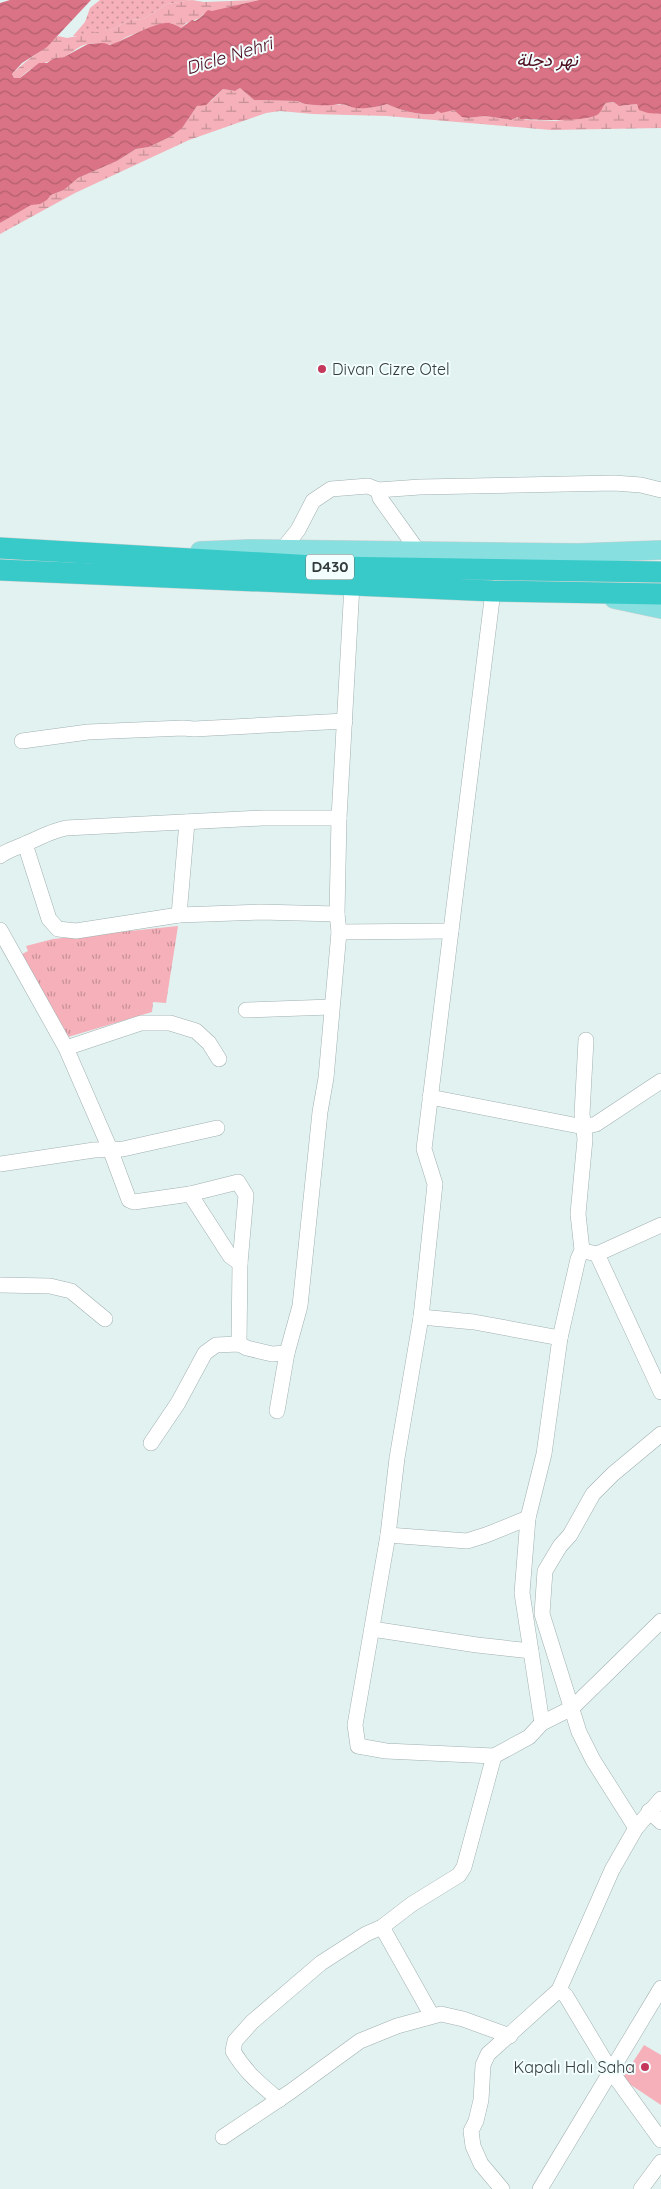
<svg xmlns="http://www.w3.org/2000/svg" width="661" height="2189" font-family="Quicksand,Vazirmatn,sans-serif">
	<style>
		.grass { fill: url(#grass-dots) }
		.wetland { fill: url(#wetland-marsh) }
		.park { fill: url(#park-tufts) }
		.pitch { fill: #f5b0b9 }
		.water { fill: url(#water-waves) }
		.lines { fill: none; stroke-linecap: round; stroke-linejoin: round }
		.minor-casing { stroke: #a1b0b0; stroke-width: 16 }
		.major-casing { stroke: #ced0d0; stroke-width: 20 }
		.highway-casing { stroke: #ced0d0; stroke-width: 22 }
		.minor { stroke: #fff; stroke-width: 15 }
		.major { stroke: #87dfdf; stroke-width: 19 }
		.highway { stroke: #37cac9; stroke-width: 21 }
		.poi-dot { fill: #c6375c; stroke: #f2fffe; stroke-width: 2 }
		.labels { text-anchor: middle; stroke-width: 4; stroke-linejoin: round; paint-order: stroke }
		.shield { fill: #f2fffe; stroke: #6d7675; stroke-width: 1 }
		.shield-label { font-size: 15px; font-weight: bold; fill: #343b3a }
		.poi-label { font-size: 16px; fill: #343b3a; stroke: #f2fffe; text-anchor: start }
		.water-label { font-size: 18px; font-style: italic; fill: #4d0c1e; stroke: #f2fffe }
	</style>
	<defs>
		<pattern id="grass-dots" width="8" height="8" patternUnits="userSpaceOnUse" patternTransform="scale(1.25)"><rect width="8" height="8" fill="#f5b0b9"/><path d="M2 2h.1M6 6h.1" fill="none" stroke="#c79097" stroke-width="1.8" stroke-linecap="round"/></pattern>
		<pattern id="wetland-marsh" width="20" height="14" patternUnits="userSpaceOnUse" patternTransform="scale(1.25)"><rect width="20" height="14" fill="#f5b0b9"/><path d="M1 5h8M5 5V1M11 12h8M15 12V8" fill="none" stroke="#c79097"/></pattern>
		<pattern id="park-tufts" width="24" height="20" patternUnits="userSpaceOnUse" patternTransform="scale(1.25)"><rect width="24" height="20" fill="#f5b0b9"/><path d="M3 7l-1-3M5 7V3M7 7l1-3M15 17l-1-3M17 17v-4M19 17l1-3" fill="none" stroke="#c79097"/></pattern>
		<pattern id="water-waves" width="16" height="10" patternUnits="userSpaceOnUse" patternTransform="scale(1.25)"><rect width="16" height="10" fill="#da7385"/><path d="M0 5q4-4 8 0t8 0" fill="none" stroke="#b2606e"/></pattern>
	</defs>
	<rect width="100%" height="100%" fill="#e2f2f1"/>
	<polygon class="grass" points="100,0 192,0 167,4 143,19 129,20 113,29 84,36 73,36 85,22 90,8"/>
	<g class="wetland">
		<path d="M 192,0 L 204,2 L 259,0 L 203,14 L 200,18 L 186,23 L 181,28 L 171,23 C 157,27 144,31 131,35 C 124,37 120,42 114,44 C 106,46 96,42 87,44 C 78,46 72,53 64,57 C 46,63 35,63 20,78 L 14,78 L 12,74 C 26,60 43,50 58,36 L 67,38 L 113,29 L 129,20 L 143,19 L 167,4 Z"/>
		<path d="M 240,88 L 254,100 L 297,101 L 301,103 L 338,105 L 342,104 C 355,109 374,109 387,104 C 402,111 417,115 434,114 L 438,111 L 452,109 L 468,118 L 485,116 L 511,120 L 518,117 L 527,120 L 556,121 L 589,116 L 600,110 L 606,103 L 616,102 L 620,106 L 637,104 L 657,114 L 661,114 L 661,128 L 551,130 L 387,116 L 313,114 L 280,111 L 266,113 L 189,140 L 75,193 L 0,234 L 0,223 L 31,204 L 40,203 L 47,200 L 51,195 L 64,190 L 78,178 L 117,161 L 136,149 L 149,147 L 170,137 L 185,123 L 197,106 L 211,101 L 223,89 L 235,91 Z"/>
	</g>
	<polygon class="park" points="178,926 166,1003 153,1002 152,1012 68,1037 18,956 28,951 26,946 53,939"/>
	<polygon class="pitch" points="644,2045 661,2055 661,2105 622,2079"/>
	<path class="water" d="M 10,0 L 91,0 L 47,47 L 22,63 L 12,74 L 14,78 L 20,78 L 39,63 L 47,63 L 53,59 L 64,57 L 88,44 L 104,43 L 110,45 C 124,41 156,21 170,23 C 174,24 178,26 181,28 L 192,20 L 195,21 L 200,18 L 208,10 L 212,11 L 259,0 L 661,0 L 661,114 L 648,113 L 639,110 L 637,104 L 619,106 L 614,102 L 606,103 C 602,107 601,113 597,115 C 584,122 537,120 521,119 L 518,117 L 511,120 L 485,116 L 468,118 L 462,117 L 454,110 L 441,113 L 438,111 L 434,114 C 417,115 402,111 387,104 C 378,107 365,109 356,108 C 350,107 345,104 340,104 C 330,106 306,106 297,101 L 254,100 L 240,88 L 235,91 L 223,89 L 206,105 L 197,106 L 182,128 L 170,137 L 149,147 L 136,149 L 117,161 L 78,178 L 64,190 L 51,195 L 47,200 L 40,204 L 31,205 L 0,223 L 0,3 Z"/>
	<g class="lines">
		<g class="minor-casing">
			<g id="minor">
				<polyline points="378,490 380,498 418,551"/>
				<polyline points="282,550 298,530 313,501 331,489 368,486 378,490 420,487 614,483 641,485 661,490"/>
				<polyline points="493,591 424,1149 435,1184 421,1317 397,1458 388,1535 355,1725 358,1746 386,1751 494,1756 529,1737 542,1723 572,1708 661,1621"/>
				<polyline points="22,741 88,732 183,728 194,729 345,721"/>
				<polyline points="25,844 49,919 58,929 76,931 179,915 260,912 337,914"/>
				<path d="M 0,856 C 7,850 16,848 25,844 C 42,837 48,832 66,828 L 262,818 L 339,818"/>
				<polyline points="179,915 187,822"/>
				<polyline points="0,930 66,1048 110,1149 129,1200 134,1202 190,1194 238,1182 246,1195 240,1263 239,1344"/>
				<polyline points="339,932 451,931"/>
				<polyline points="246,1010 331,1007"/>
				<polyline points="66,1048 141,1023 170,1023 196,1031 209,1043 219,1059"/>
				<polyline points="430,1097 584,1127 596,1124 661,1081"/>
				<polyline points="0,1164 94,1150 123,1149 217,1128"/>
				<polyline points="190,1194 230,1256 240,1263"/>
				<polyline points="588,1252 597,1254 661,1225"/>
				<polyline points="597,1254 661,1392"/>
				<polyline points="0,1285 50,1286 71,1291 105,1319"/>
				<polyline points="421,1317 474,1322 560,1338"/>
				<polyline points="277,1411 287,1353 300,1306 320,1112 326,1078 339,932 337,914 339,818 352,585"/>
				<polyline points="151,1443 178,1403 205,1353 216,1345 239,1344 247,1348 272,1354 287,1353"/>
				<polyline points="388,1535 467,1541 486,1535 528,1518"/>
				<polyline points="372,1629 477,1645 531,1651"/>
				<polyline points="542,1723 522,1593 528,1518 544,1454 560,1338 578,1259 582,1250 578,1214 585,1139 582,1114 586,1040"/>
				<polyline points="649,1811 661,1822"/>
				<polyline points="636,1828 593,1760 579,1732 542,1614 545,1571 560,1546 570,1535 593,1494 613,1474 661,1434"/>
				<polyline points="382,1927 432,2016"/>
				<polyline points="559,1990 566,1996 611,2071 661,2140"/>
				<path d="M 279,2100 C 261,2085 245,2072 233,2051 L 235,2041 L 252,2022 L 321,1963 L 366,1934 L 382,1927 L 412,1904 L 459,1875 L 464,1867 L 494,1756"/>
				<polyline points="223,2137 290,2092 360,2041 397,2026 441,2014 463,2019 510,2036"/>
				<polyline points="502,2189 481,2164 473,2146 471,2131 476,2121 481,2100 483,2065 488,2054 559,1990 612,1870 636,1828 661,1799"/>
				<polyline points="540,2189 661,1988"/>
				<polyline points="641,2189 661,2162"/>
			</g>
		</g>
		<g class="major-casing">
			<g id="major">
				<polyline points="200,551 250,549 578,553 661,550"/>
				<polyline points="614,599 661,609"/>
			</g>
		</g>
		<g class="highway-casing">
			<g id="highway">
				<polyline points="0,548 331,567 661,572"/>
				<polyline points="0,570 493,591 661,594"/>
			</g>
		</g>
		<use href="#minor" class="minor"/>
		<use href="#major" class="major"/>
		<use href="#highway" class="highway"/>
	</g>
	<g class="poi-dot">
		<circle cx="322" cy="369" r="5"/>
		<circle cx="645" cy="2067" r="5"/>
	</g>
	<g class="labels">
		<rect class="shield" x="306" y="554.5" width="48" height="25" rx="4"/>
		<g class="shield-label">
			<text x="330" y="572">D430</text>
		</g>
		<g class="poi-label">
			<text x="332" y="375">Divan Cizre Otel</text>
			<text x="635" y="2073" text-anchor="end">Kapalı Halı Saha</text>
		</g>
		<g class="water-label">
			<text transform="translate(229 56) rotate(-17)" y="6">Dicle Nehri</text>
			<text x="547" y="66">نهر دجلة</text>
		</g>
	</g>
</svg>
